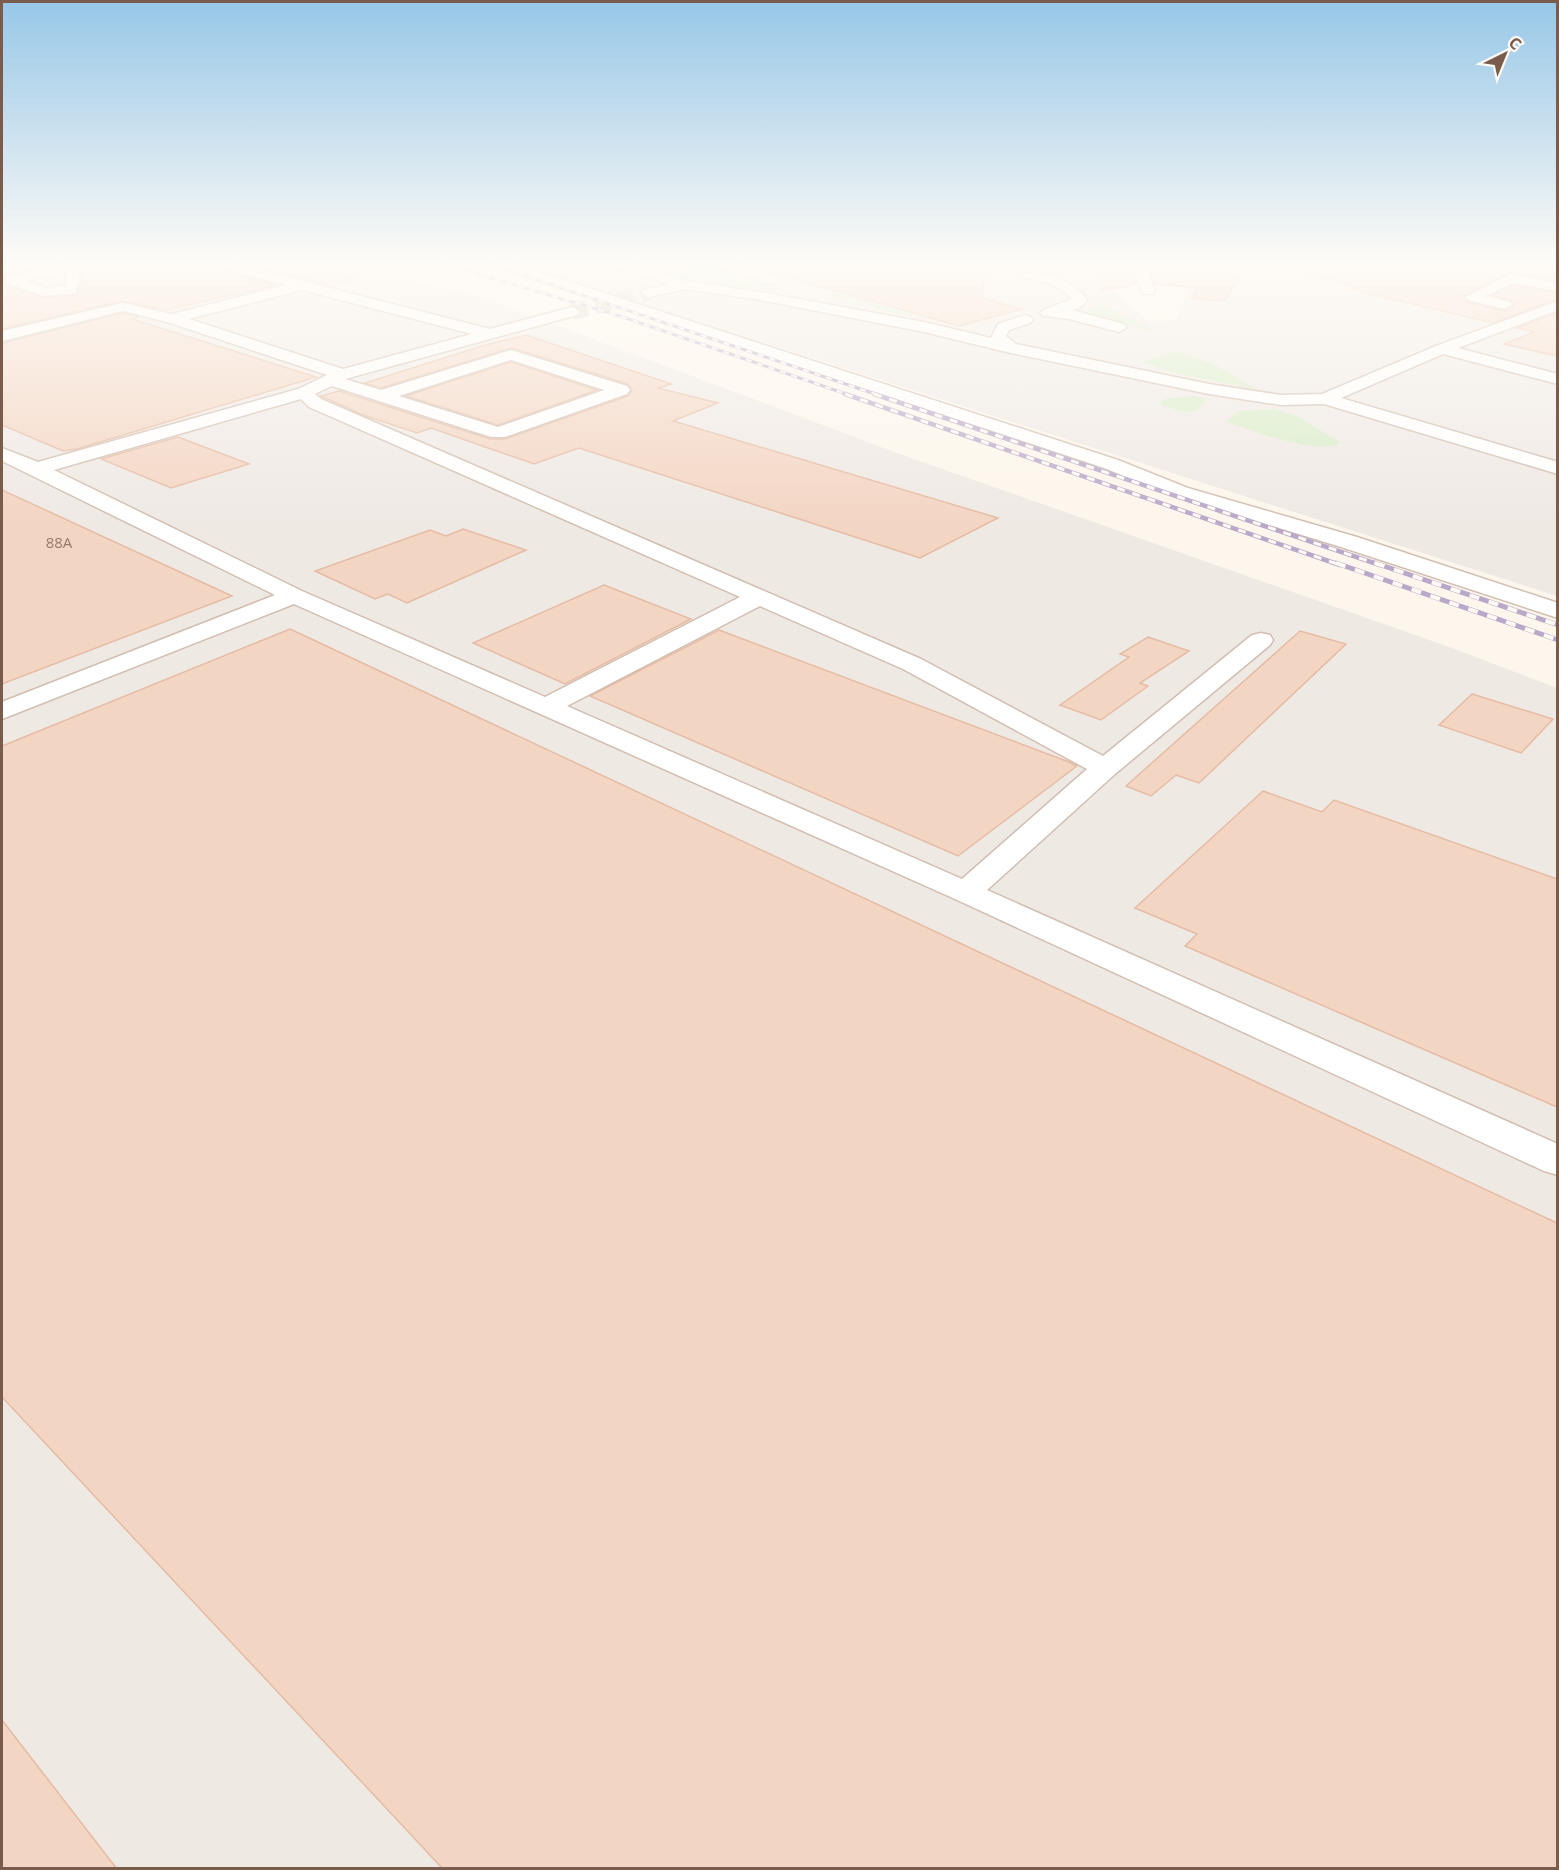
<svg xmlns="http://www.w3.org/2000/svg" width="1559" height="1870" font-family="'Open Sans',sans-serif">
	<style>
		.industrial { fill: #efe9e4 }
		.green { fill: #d8ecc9 }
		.building { fill: #f3d5c3; stroke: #e6bba3; stroke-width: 1.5 }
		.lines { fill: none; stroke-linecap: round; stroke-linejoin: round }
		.minor-tunnel { stroke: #dcd0c4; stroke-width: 16; stroke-dasharray: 16 8; stroke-linecap: butt }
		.minor-casing { stroke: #d1beb0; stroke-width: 3 }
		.minor { fill: #fff; fill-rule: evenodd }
		.rail-far2-casing { stroke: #b9a8c9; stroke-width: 3 }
		.rail-far1-casing { stroke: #b9a8c9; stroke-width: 4.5 }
		.rail-casing { stroke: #b9a8c9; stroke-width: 5 }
		.rail-far2 { stroke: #fffaf3; stroke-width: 2; stroke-dasharray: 6; stroke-linecap: butt }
		.rail-far1 { stroke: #fffaf3; stroke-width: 3; stroke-dasharray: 8; stroke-linecap: butt }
		.rail { stroke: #fffaf3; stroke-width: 4; stroke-dasharray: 10; stroke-linecap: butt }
		.labels { text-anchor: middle; stroke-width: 5; stroke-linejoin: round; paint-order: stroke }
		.far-number-label { font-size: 15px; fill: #987a6a }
	</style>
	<rect width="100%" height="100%" fill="#fdf6ec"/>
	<g class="industrial">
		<polygon points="2,262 330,262 482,297 897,453 1452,648 1557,688 1557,1868 2,1868 2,314 6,312 2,311"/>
		<polygon points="512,262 1132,262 1130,284 1105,285 1148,321 1176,320 1200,262 1557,262 1557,596"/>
	</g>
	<g class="green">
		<path d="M 705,263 L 779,285 L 781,288 C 761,299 680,285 662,272 Z"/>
		<polygon points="824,289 922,317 902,315 815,291"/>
		<polygon points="1103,304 1158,333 1080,311"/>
		<polygon points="1175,351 1213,364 1259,390 1171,372 1143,362"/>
		<polygon points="1194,396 1207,399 1197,411 1183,412 1161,405 1164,399"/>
		<path d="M 1274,409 L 1299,417 L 1341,443 C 1314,456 1254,430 1226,422 L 1238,411 Z"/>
	</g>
	<g class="building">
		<polygon points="2,262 59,262 6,275 3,279 6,285 43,298 78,295 84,262 205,262 208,267 277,285 166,310 122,301 2,329"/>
		<polygon points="237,262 287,262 355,279 329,285"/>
		<polygon points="761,262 988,262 981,298 1022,309 959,326 760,269"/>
		<polygon points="1105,262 1138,262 1133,275 1136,284 1101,291"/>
		<polygon points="1156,262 1248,262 1225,301 1192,298 1198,288 1155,284 1151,276"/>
		<polygon points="1299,262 1557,262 1557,281 1510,272 1464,296 1467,302 1504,311 1514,306 1512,301 1493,295 1513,285 1557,293 1557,299 1493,323 1353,290 1362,287 1298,272"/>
		<polygon points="123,313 138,317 132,319 316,377 77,449 63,451 2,425 2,343"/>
		<polygon points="1557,313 1557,356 1504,344 1534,332 1517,328"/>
		<polygon points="526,335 671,384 658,388 718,403 673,421 998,518 920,558 579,448 534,464 431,428 417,433 363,415 321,396 339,391 490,439 505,439 628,396 632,391 628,384 512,348 381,388 365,383 482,346"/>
		<polygon points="511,362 597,390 498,425 406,396"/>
		<polygon points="178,437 249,464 171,488 101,459"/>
		<polygon points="2,490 232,596 2,684"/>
		<polygon points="463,529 526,550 407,603 388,594 375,599 315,571 430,530 446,536"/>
		<polygon points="604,585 691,619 565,684 473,643"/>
		<polygon points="290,629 1557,1223 1557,1869 443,1869 2,1397 2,746"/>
		<polygon points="719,630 1069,762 1077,766 958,856 590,696"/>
		<polygon points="1300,631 1346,644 1199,783 1176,775 1151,796 1126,786"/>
		<polygon points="1148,637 1189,651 1140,683 1148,686 1101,720 1060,705 1129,657 1120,654"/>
		<polygon points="1472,694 1553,719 1521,753 1439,725"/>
		<polygon points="1263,791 1322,812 1334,800 1557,879 1557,1107 1185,946 1197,934 1135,908"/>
		<polygon points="2,1720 117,1869 2,1869"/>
	</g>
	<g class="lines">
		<polyline class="minor-tunnel" points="572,312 648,293"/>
		<g class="minor-casing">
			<g id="minor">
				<path d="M 68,262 L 82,262 L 76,293 L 43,296 L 7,283 L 5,280 L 7,277 ZM 67,272 L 64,286 L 45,288 L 27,281 Z"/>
				<path d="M 207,262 L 229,262 L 490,329 L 572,307 L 577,309 L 580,312 L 577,315 L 345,379 L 381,390 L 511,350 L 627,386 L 630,390 L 627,394 L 505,437 L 491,437 L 332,386 L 315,394 L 321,399 L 921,659 L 1103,756 L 1252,635 L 1261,633 L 1270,635 L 1273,640 L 1270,645 L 1115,774 L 987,890 L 1558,1144 L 1558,1175 L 1544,1171 L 955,899 L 294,604 L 2,719 L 2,702 L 275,595 L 2,461 L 2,448 L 38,462 L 298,389 L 327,375 L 167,322 L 123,311 L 2,341 L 2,331 L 123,303 L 172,314 L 286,285 L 209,265 ZM 302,290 L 472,334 L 343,369 L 189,319 ZM 511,360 L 604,390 L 498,427 L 399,396 ZM 301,399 L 309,407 L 740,597 L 545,697 L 302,591 L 54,470 ZM 760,606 L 903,669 L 1087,769 L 962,879 L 567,706 Z"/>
				<polygon points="489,262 509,262 1118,460 1188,488 1357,537 1558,603 1558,618 1341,547 1174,496 1104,468 491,265"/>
				<polygon points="606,262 626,262 685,281 761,292 924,322 991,338 998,324 1025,315 1030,317 1033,320 1030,323 1009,330 1006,336 1016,344 1209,384 1281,395 1322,394 1436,346 1558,301 1558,310 1458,348 1558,374 1558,384 1443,354 1341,398 1558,462 1558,474 1324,404 1281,405 1209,394 1011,353 924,332 761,300 686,289 648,297 641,293 643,290 668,284 608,265"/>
				<polygon points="711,262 731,262 777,277 779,280 772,284 767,283 713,265"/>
				<polygon points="1140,262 1154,262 1149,276 1155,291 1153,294 1143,294 1135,276"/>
				<path d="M 1027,270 C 1051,275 1073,279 1087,300 L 1081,307 L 1072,310 L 1124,324 L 1127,327 L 1119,332 L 1069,319 L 1043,316 L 1040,313 L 1043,310 L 1072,299 C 1060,284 1040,281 1022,277 L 1020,274 Z"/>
				<polygon points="1511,274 1558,283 1558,291 1513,283 1486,296 1510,302 1512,305 1505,309 1468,300 1466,297"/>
			</g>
		</g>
		<use href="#minor" class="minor"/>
		<g class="rail-far2-casing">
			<g id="rail-far2">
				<polyline points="437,262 620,316 849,395"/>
				<polyline points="485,262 878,395"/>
			</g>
		</g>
		<g class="rail-far1-casing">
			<g id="rail-far1">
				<polyline points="845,394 1340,565"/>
				<polyline points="874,394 1380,565"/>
			</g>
		</g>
		<g class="rail-casing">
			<g id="rail">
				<polyline points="1336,563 1558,640"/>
				<polyline points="1375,563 1558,625"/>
			</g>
		</g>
		<use href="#rail-far2" class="rail-far2"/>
		<use href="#rail-far1" class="rail-far1"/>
		<use href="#rail" class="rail"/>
	</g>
	<linearGradient id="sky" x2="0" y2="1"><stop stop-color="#97c7e8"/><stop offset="0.5" stop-color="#fefbf6"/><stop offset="1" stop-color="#fefbf6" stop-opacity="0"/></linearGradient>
	<rect width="1559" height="524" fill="url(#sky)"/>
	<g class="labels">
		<g class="far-number-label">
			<text x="59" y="548">88А</text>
		</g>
	</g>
	<rect width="1559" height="1870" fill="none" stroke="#7a5c4d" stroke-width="6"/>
	<g transform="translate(1505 54) rotate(43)" stroke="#fffaf3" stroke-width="4.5" paint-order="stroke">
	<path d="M0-4.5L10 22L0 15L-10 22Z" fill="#7a5c4d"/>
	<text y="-9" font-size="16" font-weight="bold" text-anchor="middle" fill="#7a5c4d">С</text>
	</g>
</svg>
